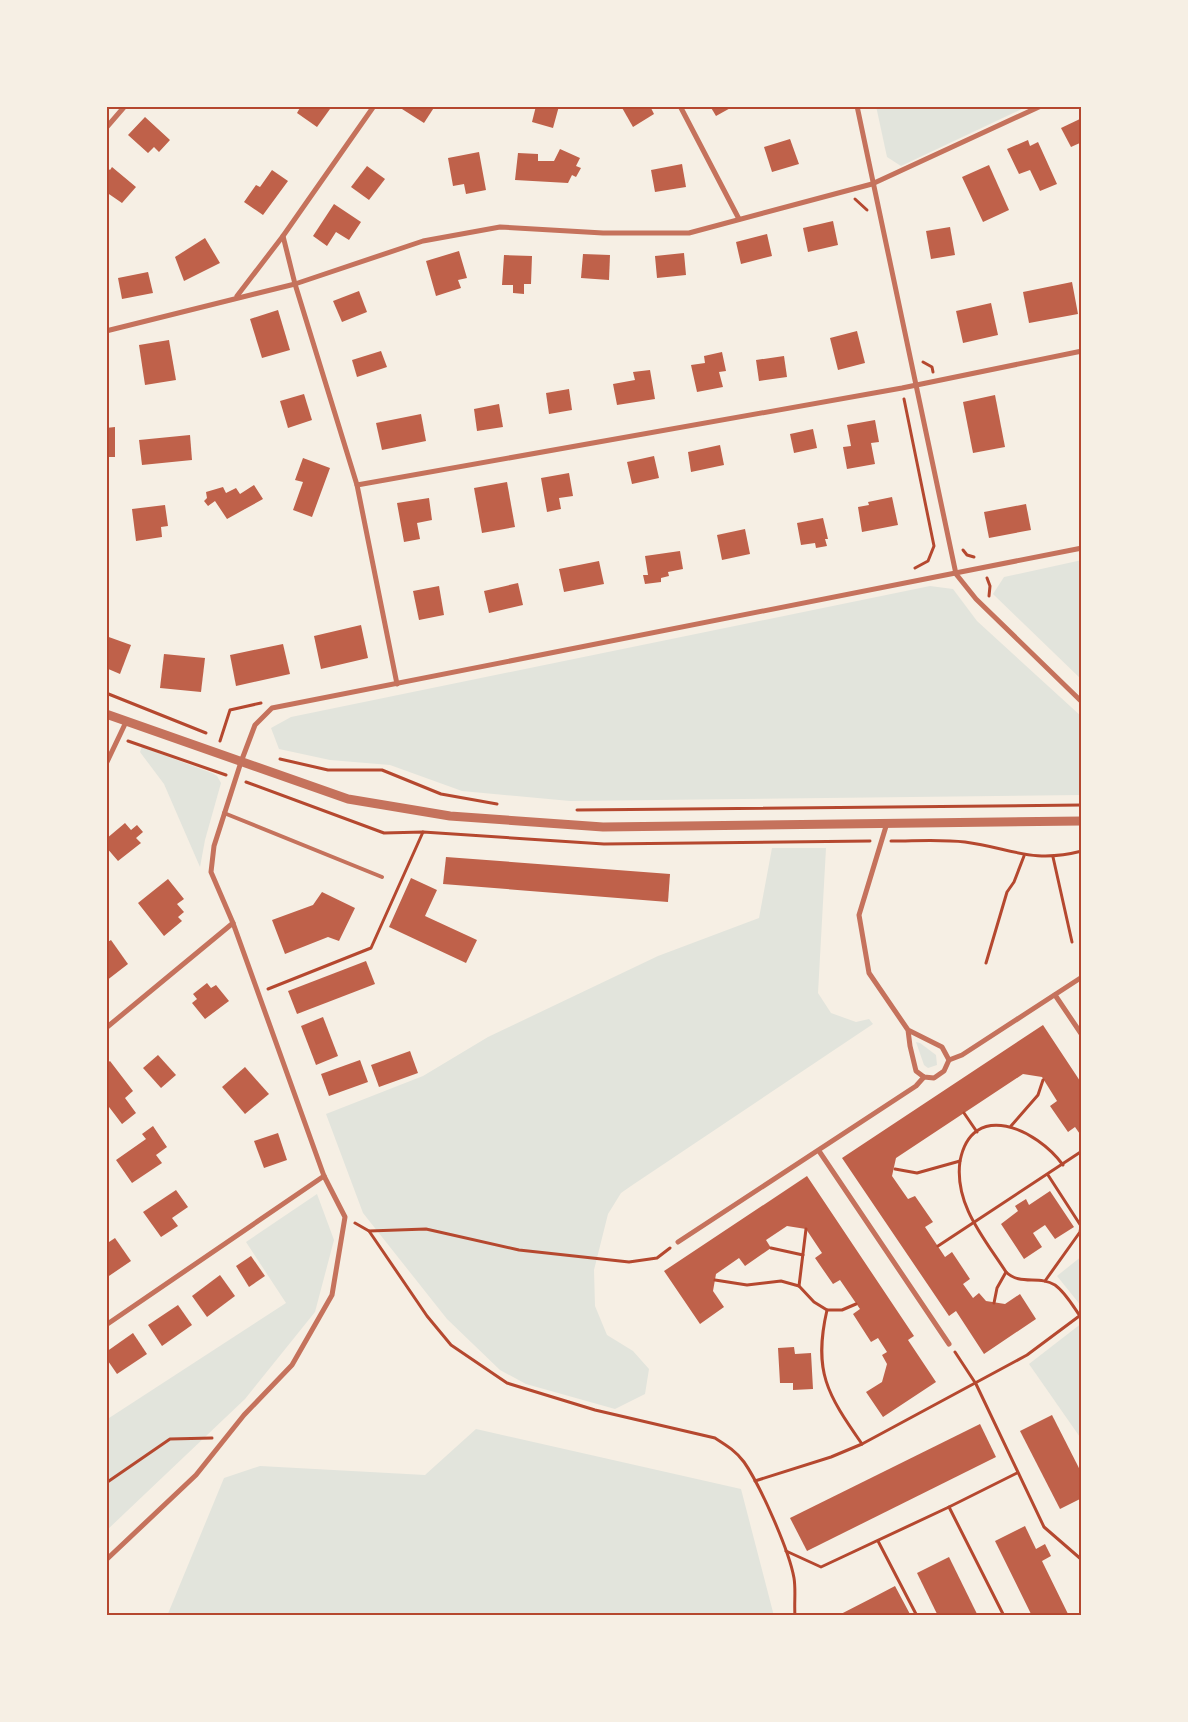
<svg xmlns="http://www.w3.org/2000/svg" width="1188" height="1722" font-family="'Exo 2',sans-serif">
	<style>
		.green { fill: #e2e4dc }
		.building { fill: #bf614a }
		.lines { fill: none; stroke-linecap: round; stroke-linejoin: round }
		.path { stroke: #b5482f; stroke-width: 3 }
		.service { stroke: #c5725c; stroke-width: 4 }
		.minor { stroke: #c5725c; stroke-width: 5 }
		.tertiary { stroke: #c5725c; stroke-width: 9 }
		.neatline { fill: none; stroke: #b5482f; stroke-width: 2 }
	</style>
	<rect width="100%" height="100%" fill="#f6efe4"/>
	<g class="green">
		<polygon points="876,106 1028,106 901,166 887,157"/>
		<polygon points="1082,560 1082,680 993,594 1004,577"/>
		<polygon points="930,586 953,589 977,621 1082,717 1082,795 570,801 462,791 390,765 330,760 279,749 271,728 291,717"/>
		<polygon points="142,747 212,773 217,776 221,783 205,840 200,867 164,784 140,752"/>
		<polygon points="772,848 826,848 818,993 831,1013 856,1022 869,1019 873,1024 631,1186 621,1193 608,1214 594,1270 595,1306 607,1335 633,1351 649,1369 645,1394 615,1409 526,1384 500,1370 447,1319 363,1213 326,1114 423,1076 488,1037 658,956 759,918"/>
		<polygon points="916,1042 920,1043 936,1055 937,1065 928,1068 924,1065"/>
		<polygon points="317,1194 334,1240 315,1312 245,1399 106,1531 106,1420 286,1303 246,1242"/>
		<polygon points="1082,1256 1082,1307 1057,1276"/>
		<polygon points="1082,1323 1082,1440 1029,1364"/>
		<polygon points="476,1429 741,1489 774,1616 167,1616 224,1478 260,1466 425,1475"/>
	</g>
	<g class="building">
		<polygon points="301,106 326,106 330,109 317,127 297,113"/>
		<polygon points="404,106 435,106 424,123 402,109"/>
		<polygon points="536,106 559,106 553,128 532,122"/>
		<polygon points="621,106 650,106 654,114 633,127"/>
		<polygon points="710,106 734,106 716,116"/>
		<polygon points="145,117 170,140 159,152 154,147 148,153 128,135"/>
		<polygon points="1082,118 1082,142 1071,147 1061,128"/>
		<polygon points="790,139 799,164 772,172 764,147"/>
		<polygon points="1028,140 1030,146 1038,142 1057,184 1040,191 1030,170 1019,174 1007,149"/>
		<polygon points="560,149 580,158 576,166 581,168 576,177 572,175 568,183 515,180 518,153 538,154 538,161 554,161"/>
		<polygon points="479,152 486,190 466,194 464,184 453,186 448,158"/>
		<polygon points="682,164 686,187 655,192 651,170"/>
		<polygon points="989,165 1009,210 983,222 962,177"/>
		<polygon points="367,166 385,179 369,200 351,187"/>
		<polygon points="106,167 110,170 112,167 136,187 122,203 106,192"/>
		<polygon points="272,170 288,181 263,215 244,202 256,185 260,187"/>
		<polygon points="334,204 361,222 349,240 336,232 327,246 313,236"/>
		<polygon points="833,221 838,245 808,252 803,228"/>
		<polygon points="950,227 955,255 931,259 926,231"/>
		<polygon points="767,234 772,256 741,264 736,242"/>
		<polygon points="205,238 220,263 184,281 175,257"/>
		<polygon points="459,251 467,278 458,280 461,288 436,296 426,261"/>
		<polygon points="684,253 686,275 657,278 655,256"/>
		<polygon points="583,254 610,255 609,280 581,278"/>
		<polygon points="504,255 532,256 531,284 524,284 524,294 513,293 513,285 502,285"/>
		<polygon points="148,272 153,293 122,299 118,278"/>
		<polygon points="1072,282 1078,314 1029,323 1023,292"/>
		<polygon points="359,291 367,312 342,322 333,301"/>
		<polygon points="991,303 998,335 963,343 956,311"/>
		<polygon points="278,310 290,350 262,358 250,319"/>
		<polygon points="857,331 865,363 838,370 830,338"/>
		<polygon points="169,340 176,380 145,385 139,345"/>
		<polygon points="381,351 387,367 357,377 352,360"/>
		<polygon points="722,352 726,371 719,372 723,387 697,392 691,365 705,363 704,356"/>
		<polygon points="784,356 787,377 759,381 756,360"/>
		<polygon points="650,370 655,399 617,405 613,384 635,380 633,372"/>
		<polygon points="569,389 572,410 549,414 546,393"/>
		<polygon points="304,394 312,420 288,428 280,401"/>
		<polygon points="995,395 1005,447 973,453 963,402"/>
		<polygon points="499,404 503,427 477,431 474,409"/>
		<polygon points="421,414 426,441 382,450 376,423"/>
		<polygon points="875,420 879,442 871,443 875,464 847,469 843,447 851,446 847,425"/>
		<polygon points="115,427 115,457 106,457 106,428"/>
		<polygon points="813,429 817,448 794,453 790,434"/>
		<polygon points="190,435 192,460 142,465 139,440"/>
		<polygon points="720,445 724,465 691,472 688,452"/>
		<polygon points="654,456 659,478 632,484 627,462"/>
		<polygon points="303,458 330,468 312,517 293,510 303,482 295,480"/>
		<polygon points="569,473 573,496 559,498 561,509 547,512 541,478"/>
		<polygon points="507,482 515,527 482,533 474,488"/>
		<polygon points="254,485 263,499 227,519 215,501 208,506 204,501 207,498 206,492 223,487 226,493 236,488 240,494"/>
		<polygon points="892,497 898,525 862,532 858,507 869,505 868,502"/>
		<polygon points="429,498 432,520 417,523 420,539 404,542 397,503"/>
		<polygon points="1026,504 1031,530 989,538 984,512"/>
		<polygon points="165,505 168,526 161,527 162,537 136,541 132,509"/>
		<polygon points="823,518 828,539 825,539 827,546 816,548 815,543 801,545 797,523"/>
		<polygon points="745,529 750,554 722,560 717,535"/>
		<polygon points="680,551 683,569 668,572 669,576 661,578 661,582 645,584 643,575 648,575 645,556"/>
		<polygon points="599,561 604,584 564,592 559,569"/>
		<polygon points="518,583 523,605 489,613 484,591"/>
		<polygon points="439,586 444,615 419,620 413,591"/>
		<polygon points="361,625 368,658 321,669 314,636"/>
		<polygon points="106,636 131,645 120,674 106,668"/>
		<polygon points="283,644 290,674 236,686 230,655"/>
		<polygon points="164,654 205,658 201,692 160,688"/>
		<polygon points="125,823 131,830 137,825 143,832 136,838 141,843 118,861 106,847 106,839"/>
		<polygon points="446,857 670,874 668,902 443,884"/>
		<polygon points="411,878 437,890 425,916 477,940 466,963 389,927"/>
		<polygon points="168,879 184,899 177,904 184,912 178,917 182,921 164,936 138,903"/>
		<polygon points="322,892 355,908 339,941 328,937 285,954 272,920 313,905"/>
		<polygon points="111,940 128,964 106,981 106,943"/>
		<polygon points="366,961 375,984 297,1014 288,991"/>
		<polygon points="207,983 211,988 216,985 229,1001 205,1019 192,1003 197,999 193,994"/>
		<polygon points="323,1017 338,1056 316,1065 301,1026"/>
		<polygon points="1043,1025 1082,1084 1082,1137 1075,1127 1068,1132 1050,1106 1057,1101 1042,1077 1023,1074 896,1158 892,1176 908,1199 915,1196 933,1222 925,1227 945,1257 952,1252 970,1279 963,1284 973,1298 979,1293 986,1301 1005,1304 1020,1294 1036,1319 984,1354 956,1311 949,1316 842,1158"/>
		<polygon points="410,1051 418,1073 379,1087 371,1065"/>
		<polygon points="158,1055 176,1075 161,1088 143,1068"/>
		<polygon points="360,1060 368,1082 329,1096 321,1074"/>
		<polygon points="110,1061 133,1091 125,1098 136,1113 122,1124 106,1103 106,1064"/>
		<polygon points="245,1067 269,1094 245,1114 222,1087"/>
		<polygon points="153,1126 167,1147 156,1155 162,1163 132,1183 116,1160 146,1139 142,1134"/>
		<polygon points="278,1133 287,1160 264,1168 254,1141"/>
		<polygon points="807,1176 914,1336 908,1340 936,1382 883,1417 866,1392 882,1382 887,1364 882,1355 887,1352 878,1338 871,1342 853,1314 860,1309 840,1280 833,1284 815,1258 822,1253 806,1229 787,1226 766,1240 771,1248 745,1266 739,1258 716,1274 713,1291 724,1307 700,1324 664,1271"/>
		<polygon points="176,1190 188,1207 172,1218 178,1226 161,1237 143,1212"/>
		<polygon points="1050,1191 1074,1227 1055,1239 1045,1225 1033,1233 1042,1247 1024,1259 1001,1224 1018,1211 1015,1206 1026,1199 1029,1205"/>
		<polygon points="115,1238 131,1261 106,1278 106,1244"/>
		<polygon points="251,1256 265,1276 249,1287 236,1266"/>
		<polygon points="220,1275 235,1296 207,1317 192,1296"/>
		<polygon points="178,1305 192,1325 162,1346 148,1325"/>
		<polygon points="133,1333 147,1354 117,1374 106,1358 106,1352"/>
		<polygon points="794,1347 795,1354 811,1353 813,1389 793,1390 793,1383 780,1383 778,1348"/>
		<polygon points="1052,1415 1082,1474 1082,1498 1060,1509 1020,1431"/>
		<polygon points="980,1424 996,1457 807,1551 790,1518"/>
		<polygon points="1025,1526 1036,1549 1045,1544 1051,1556 1042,1561 1069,1616 1032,1616 995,1541"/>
		<polygon points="949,1557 978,1616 938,1616 917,1573"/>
		<polygon points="895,1586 911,1616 837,1616 874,1597"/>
	</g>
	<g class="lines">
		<g class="path">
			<polyline points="855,199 867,210"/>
			<polyline points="923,362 932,367 933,372"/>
			<polyline points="904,399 934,546 928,561 915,568"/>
			<polyline points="963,550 967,555 974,557"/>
			<polyline points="987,578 990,586 989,596"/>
			<polyline points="106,693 206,733"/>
			<polyline points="128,741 226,775"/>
			<polyline points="220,741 230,710 261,703"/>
			<polyline points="280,759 328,770 382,770 441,794 497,804"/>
			<polyline points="246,782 384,833 423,832 604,844 870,841"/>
			<polyline points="577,810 1082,805"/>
			<path d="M 891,841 C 915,841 941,839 965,842 C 1011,848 1031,864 1082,851"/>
			<polyline points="1053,857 1072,942"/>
			<polyline points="986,963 1007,892 1014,882 1024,856"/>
			<polyline points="268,989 371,948 423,832"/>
			<polyline points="964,1113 977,1132"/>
			<polyline points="1011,1126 1038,1095 1043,1080"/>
			<path d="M 960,1161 C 972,1099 1037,1129 1063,1165"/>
			<path d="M 895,1169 L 917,1173 L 960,1161 C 954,1204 984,1238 1006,1272 C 1020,1286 1039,1275 1055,1285 C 1065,1292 1073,1306 1080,1316"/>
			<path d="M 355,1223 L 369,1231 L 427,1316 L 451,1345 L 507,1383 L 595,1410 L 715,1438 C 726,1445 736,1451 744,1462 C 760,1485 789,1550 794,1578 C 796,1590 794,1603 795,1616"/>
			<path d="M 806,1229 L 799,1286 L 814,1302 L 827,1310 C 813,1371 827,1394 862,1444"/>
			<polyline points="369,1231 426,1229 519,1250 629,1262 657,1258 670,1248"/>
			<polyline points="938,1246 1082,1151"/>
			<polyline points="771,1248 803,1255"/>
			<polyline points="715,1280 747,1285 781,1281 799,1286"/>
			<polyline points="1045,1281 1080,1232 1081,1226 1048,1175"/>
			<polyline points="994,1303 997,1288 1006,1272"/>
			<polyline points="827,1310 842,1310 856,1304"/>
			<polyline points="955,1352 976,1384 1044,1527 1082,1560"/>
			<polyline points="755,1481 831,1457 862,1444 1027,1355 1082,1314"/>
			<polyline points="106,1483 170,1439 212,1438"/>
			<polyline points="878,1541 917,1616"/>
			<polyline points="786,1551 821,1567 949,1507"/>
			<polyline points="1004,1616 949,1507 1017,1473"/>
		</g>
		<polyline class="service" points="224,813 382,877"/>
		<g class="minor">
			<polyline points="680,106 739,219"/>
			<polyline points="857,106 956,574 976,599 1082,702"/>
			<polyline points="106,128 125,106"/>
			<polyline points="283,236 295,284 357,485 397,684"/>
			<polyline points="237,296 283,236 374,106"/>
			<polyline points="106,331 295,284 423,241 500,227 603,233 689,233 872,184 1041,106"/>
			<polyline points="357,485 902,388 1082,351"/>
			<polyline points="106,764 126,722"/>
			<polyline points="887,823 859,915 869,973 908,1030 910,1046 916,1071 924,1077 934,1078 944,1071 949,1060 942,1047 908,1030"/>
			<polyline points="1055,995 1082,1035"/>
			<polyline points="106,1028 233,923"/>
			<polyline points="949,1060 962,1055 1082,977"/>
			<polyline points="819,1151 949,1344"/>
			<polyline points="678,1242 916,1086 924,1077"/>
			<polyline points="106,1325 324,1176"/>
			<polyline points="106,1560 196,1475 244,1415 292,1365 332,1295 345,1217 324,1176 233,923 211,872 214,846 241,762 255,725 272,708 1082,548"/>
		</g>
		<polyline class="tertiary" points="106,714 348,799 450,816 603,827 1082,821"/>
	</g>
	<rect width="1188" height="1722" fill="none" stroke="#f6efe4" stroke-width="215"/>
	<rect x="108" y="108" width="972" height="1506" class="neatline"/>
</svg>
